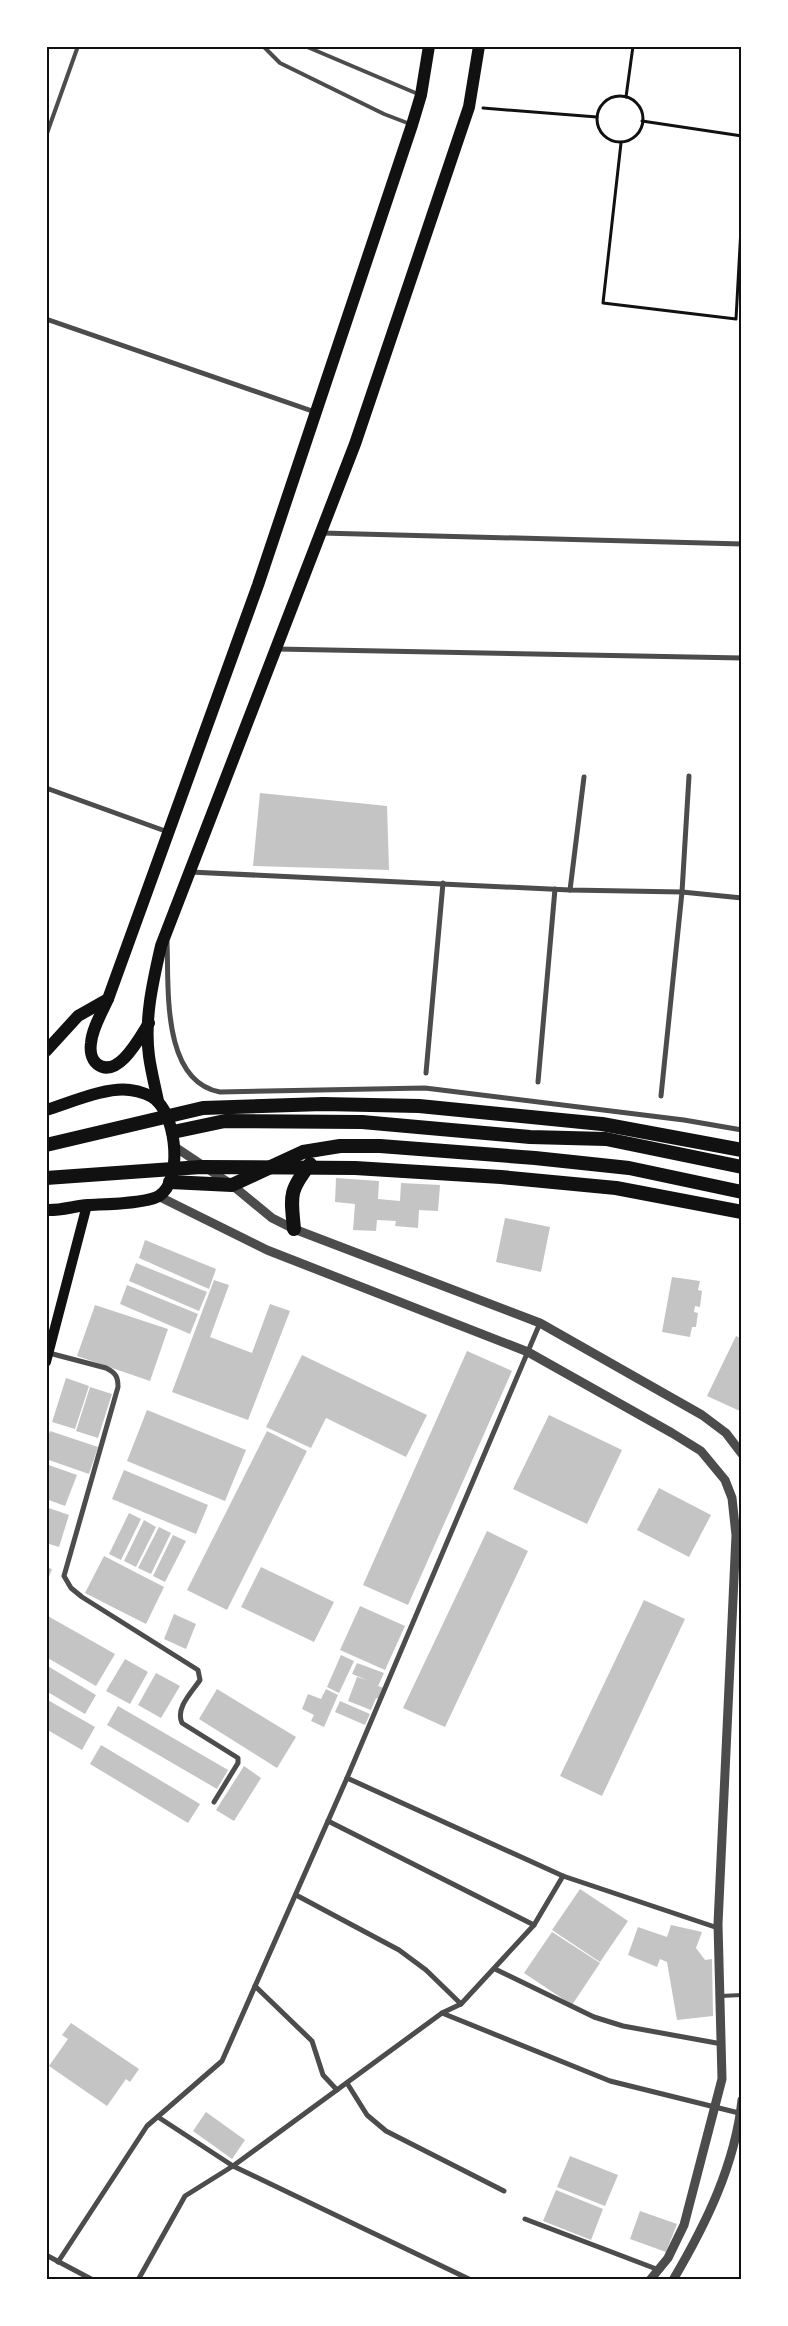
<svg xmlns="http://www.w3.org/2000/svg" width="788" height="2326" font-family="'PT Sans',sans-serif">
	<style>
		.building { fill: #c4c4c4 }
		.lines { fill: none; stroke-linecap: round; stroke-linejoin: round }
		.path { stroke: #111; stroke-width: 3 }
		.service { stroke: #4c4c4c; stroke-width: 4 }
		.minor { stroke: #4c4c4c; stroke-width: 5 }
		.tertiary { stroke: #4c4c4c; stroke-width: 9 }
		.secondary { stroke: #111; stroke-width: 10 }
		.primary { stroke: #111; stroke-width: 12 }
		.trunk { stroke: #111; stroke-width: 14 }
		.neatline { fill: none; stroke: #111; stroke-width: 2 }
	</style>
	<rect width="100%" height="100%" fill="#fff"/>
	<g class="building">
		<polygon points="260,793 387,806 389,870 253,866"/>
		<polygon points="336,1178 379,1181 378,1199 400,1201 401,1183 440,1185 438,1211 419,1210 418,1228 395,1226 396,1221 377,1220 376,1231 353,1230 355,1204 335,1202"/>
		<polygon points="505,1218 550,1227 541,1272 496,1262"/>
		<polygon points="145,1240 216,1269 209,1289 139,1258"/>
		<polygon points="136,1263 207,1292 199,1311 129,1281"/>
		<polygon points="672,1277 700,1281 698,1290 702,1291 700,1307 695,1306 694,1312 698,1313 696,1327 692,1327 690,1337 662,1332"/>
		<polygon points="214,1280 229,1285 210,1337 252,1353 270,1304 290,1311 248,1420 172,1392"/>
		<polygon points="127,1285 198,1314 190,1334 120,1304"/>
		<polygon points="95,1305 168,1329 150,1381 77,1356"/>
		<polygon points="736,1336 742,1339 742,1412 707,1396"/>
		<polygon points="467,1351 512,1371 408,1605 363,1585"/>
		<polygon points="302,1355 427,1415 406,1457 326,1418 311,1448 266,1427"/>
		<polygon points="66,1378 89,1386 75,1429 52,1422"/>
		<polygon points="90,1387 112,1394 98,1438 76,1431"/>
		<polygon points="147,1410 246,1450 225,1501 127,1461"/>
		<polygon points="549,1415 622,1450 587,1524 513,1489"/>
		<polygon points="50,1431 98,1447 89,1474 46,1459 46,1443"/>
		<polygon points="267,1431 307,1451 227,1610 187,1590"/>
		<polygon points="46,1464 77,1475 65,1506 46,1499"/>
		<polygon points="124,1470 208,1505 196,1534 112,1499"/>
		<polygon points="659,1488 711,1515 689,1557 637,1530"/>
		<polygon points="46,1507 69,1515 59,1547 46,1543"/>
		<polygon points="129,1513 141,1519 121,1560 109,1554"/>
		<polygon points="144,1520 156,1527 136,1567 124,1561"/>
		<polygon points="159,1527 171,1533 151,1574 138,1568"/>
		<polygon points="487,1531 528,1551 445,1727 403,1708"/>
		<polygon points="173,1535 186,1541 165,1582 153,1576"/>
		<polygon points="104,1556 164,1587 146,1624 85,1593"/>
		<polygon points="46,1567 52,1569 46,1584"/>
		<polygon points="261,1567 334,1602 314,1642 241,1607"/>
		<polygon points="644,1600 685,1619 602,1796 560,1776"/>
		<polygon points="360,1606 405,1626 385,1670 340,1650"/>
		<polygon points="174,1614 196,1624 186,1649 164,1639"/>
		<polygon points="46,1615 115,1654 96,1686 46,1657"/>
		<polygon points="341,1655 354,1661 339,1693 327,1687"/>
		<polygon points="125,1659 148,1672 130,1704 106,1691"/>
		<polygon points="357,1663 384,1673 378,1686 384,1688 379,1699 376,1698 371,1710 348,1701 357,1677 367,1680 352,1674"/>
		<polygon points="46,1665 96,1695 85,1714 46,1691"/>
		<polygon points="156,1673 180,1686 161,1718 138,1705"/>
		<polygon points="217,1689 296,1737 277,1768 199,1719"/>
		<polygon points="326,1689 338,1695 324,1727 311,1721 314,1715 302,1709 308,1694 321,1699"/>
		<polygon points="46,1699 95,1727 82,1750 46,1729"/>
		<polygon points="340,1701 370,1714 365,1725 335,1712"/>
		<polygon points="118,1706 228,1770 217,1789 107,1725"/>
		<polygon points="101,1745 200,1804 188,1823 90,1764"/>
		<polygon points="244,1766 261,1778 234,1821 216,1810"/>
		<polygon points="580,1889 628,1921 600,1962 552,1930"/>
		<polygon points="671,1925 702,1932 696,1948 705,1960 712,1959 713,2016 677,2020 667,1962 660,1959 657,1967 628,1955 638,1927 667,1937"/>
		<polygon points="552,1932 600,1963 572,2005 524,1973"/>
		<polygon points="71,2023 139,2069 130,2082 126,2079 107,2106 49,2066 68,2039 62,2035"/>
		<polygon points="206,2112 245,2140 232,2159 193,2131"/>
		<polygon points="570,2156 618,2175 605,2206 557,2187"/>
		<polygon points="556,2190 603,2209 591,2240 543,2221"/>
		<polygon points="640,2211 677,2224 666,2252 630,2239"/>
	</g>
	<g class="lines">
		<g class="path">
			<circle cx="620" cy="119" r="23"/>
			<polyline points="626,97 633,46"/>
			<polyline points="483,108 597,117"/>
			<polyline points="642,121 742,136"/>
			<polyline points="621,143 603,303 736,319 742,210"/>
		</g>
		<g class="service">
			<polyline points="263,46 280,63 384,114 410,124"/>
			<polyline points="305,46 418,94"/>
			<polyline points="46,136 78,46"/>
			<polyline points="721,1996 742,1995"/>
		</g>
		<g class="minor">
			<polyline points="46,319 315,412"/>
			<polyline points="322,533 742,544"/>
			<polyline points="277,649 742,658"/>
			<polyline points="46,788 168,832"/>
			<polyline points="190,872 570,890 682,892 742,898"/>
			<polyline points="570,890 584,777"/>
			<path d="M 167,942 C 169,987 161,1081 220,1092 L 425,1088 L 684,1120 L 742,1130"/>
			<polyline points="426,1073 443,883"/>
			<polyline points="538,1082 555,889"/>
			<polyline points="661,1096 682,892 689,776"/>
			<path d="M 49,1353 L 106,1368 C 116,1373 118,1377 118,1387 L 64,1576 L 71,1588 L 82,1597 L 198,1670 L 200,1680 C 192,1692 175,1708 182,1723 L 238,1758 L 238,1763 L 214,1802"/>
			<polyline points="347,1778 563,1876 718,1928"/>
			<polyline points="328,1821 534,1925"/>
			<polyline points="296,1895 399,1950 426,1970 461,2004"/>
			<polyline points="495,1969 594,2017 623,2026 722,2044"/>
			<polyline points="255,1986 312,2041 323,2075 337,2090"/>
			<polyline points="442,2013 610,2081 739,2113"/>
			<polyline points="347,2083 367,2115 386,2131 504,2191"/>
			<polyline points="158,2117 233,2166 471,2280"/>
			<polyline points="525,2219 659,2270"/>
			<polyline points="46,2255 93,2280"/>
			<polyline points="58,2262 147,2126 222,2061 347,1778 540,1323"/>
			<polyline points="138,2280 185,2196 233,2166 442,2013 461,2004 534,1925 563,1876"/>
		</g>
		<g class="tertiary">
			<polyline points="175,1147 232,1185 272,1218 294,1229 540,1323 702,1415 726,1433 742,1454"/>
			<polyline points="158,1196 267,1250 528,1352 672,1433 701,1451 725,1480 732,1498 736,1535 718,1924 722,2079 684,2225 668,2258 650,2280"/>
			<path d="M 673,2280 C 706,2224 735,2165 742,2100"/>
		</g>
		<polyline class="secondary" points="46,1362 87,1205"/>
		<g class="primary">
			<path d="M 108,999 C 102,1012 92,1029 91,1043 C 90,1050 91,1059 97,1064 C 118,1080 140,1037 149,1023"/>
			<polyline points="46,1051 78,1016 108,999 258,585 412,125 421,95 429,46"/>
			<path d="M 158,1101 C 155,1086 151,1071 149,1056 C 144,1019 153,981 161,946 L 355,444 L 469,107 L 479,46"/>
			<path d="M 46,1110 C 69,1103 108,1086 130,1090 C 139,1091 152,1095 158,1102 C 176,1120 183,1180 159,1196 C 144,1204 105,1204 88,1205 C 74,1206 60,1211 46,1210"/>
		</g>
		<g class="trunk">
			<polyline points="173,1132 225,1121 362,1122 530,1137 606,1139 742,1167"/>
			<polyline points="46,1145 203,1108 323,1104 419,1106 602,1124 742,1150"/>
			<polyline points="46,1178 201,1167 355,1168 501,1177 616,1188 742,1212"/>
			<polyline points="170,1182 232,1185 303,1152 340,1146 380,1146 535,1158 629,1168 742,1192"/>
			<path d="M 294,1229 C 291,1196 288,1192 310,1164"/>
		</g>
	</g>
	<rect width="788" height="2326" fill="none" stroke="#ffffff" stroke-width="95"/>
	<rect x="48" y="48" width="692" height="2230" class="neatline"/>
</svg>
